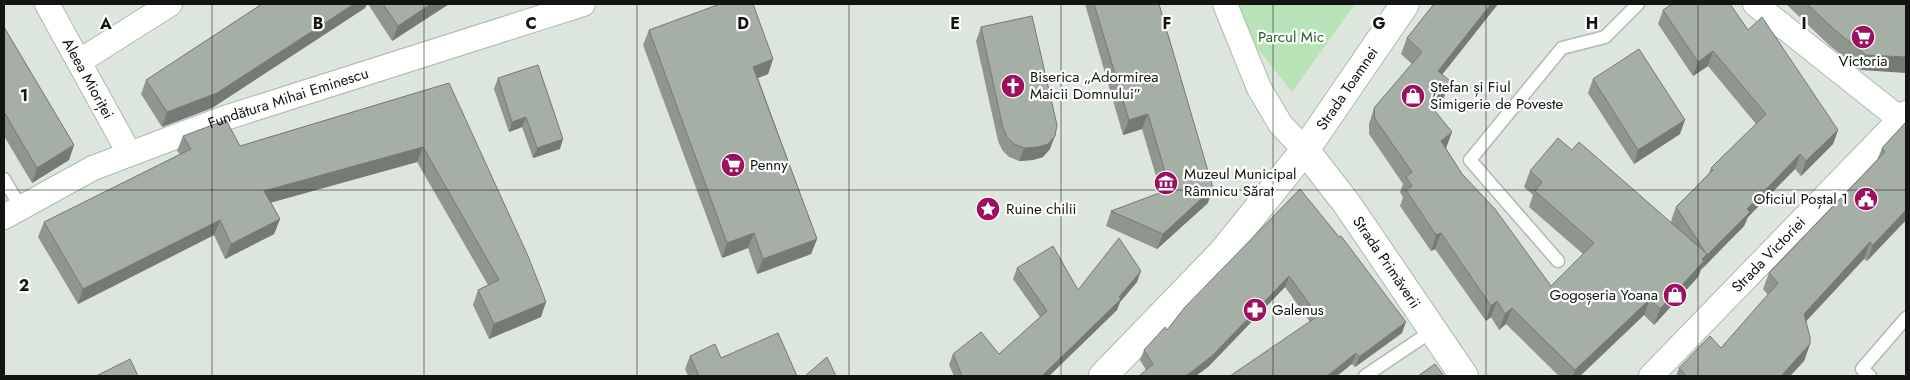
<svg xmlns="http://www.w3.org/2000/svg" width="1910" height="380" font-family="Jost,sans-serif">
	<style>
		.green { fill: #b8e3b7 }
		.lines { fill: none; stroke-linecap: round; stroke-linejoin: round }
		.lane-casing { stroke: #b0b9af; stroke-width: 15 }
		.street-casing { stroke: #b0b9af; stroke-width: 26 }
		.secondary-casing { stroke: #b0b9af; stroke-width: 30 }
		.lane { stroke: #fff; stroke-width: 12 }
		.street { stroke: #fff; stroke-width: 24 }
		.secondary { stroke: #fff; stroke-width: 28 }
		.wall { fill: #8f968e }
		.shaded-wall { fill: #747a74 }
		.building { fill: #a6afa5; stroke: #747a74 }
		.grid { fill: none; stroke: #121511; stroke-width: 1; stroke-opacity: 0.55 }
		.labels { text-anchor: middle; stroke-width: 4.5; stroke-linejoin: round; paint-order: stroke }
		.park-label { font-size: 15px; fill: #216423; stroke: #fff }
		.poi-label { font-size: 15px; fill: #121511; stroke: #fff; text-anchor: start }
		.street-label { font-size: 15px; fill: #121511; stroke: #fff }
		.grid-label { font-size: 16px; text-anchor: middle; font-weight: bold; fill: #121511; stroke: #fff; stroke-width: 4.5; stroke-linejoin: round; paint-order: stroke }
	</style>
	<rect width="100%" height="100%" fill="#dde6dc"/>
	<polygon class="green" points="1239,4 1355,4 1292,92 1253,43"/>
	<g class="lines">
		<g class="lane-casing">
			<g id="lane">
				<polyline points="4,179 21,208"/>
				<polyline points="1558,261 1470,160 1562,48 1605,37 1638,4"/>
				<polyline points="1365,376 1432,331"/>
				<polyline points="1870,376 1862,369 1906,318"/>
			</g>
		</g>
		<g class="street-casing">
			<g id="street">
				<path id="s1" d="M 47,4 L 129,153"/>
				<polyline points="1225,4 1259,88 1281,125 1305,150"/>
				<polyline points="1755,4 1900,119"/>
				<polyline points="80,61 170,4"/>
				<path id="s2" d="M 4,217 L 93,168 L 225,118 L 583,4"/>
				<path id="s3" d="M 1651,376 L 1906,113"/>
			</g>
		</g>
		<g class="secondary-casing">
			<g id="secondary">
				<path id="s4" d="M 1305,150 L 1347,204 L 1464,376"/>
				<path id="s5" d="M 1103,376 L 1222,253 L 1305,150 L 1405,4"/>
			</g>
		</g>
		<use href="#lane" class="lane"/>
		<use href="#street" class="street"/>
		<use href="#secondary" class="secondary"/>
	</g>
	<g class="wall">
		<polygon points="262,4 367,4 365,8 212,108 162,127 141,94 146,80"/>
		<polygon points="368,4 449,4 392,41"/>
		<polygon points="1085,4 1159,4 1208,203 1157,249 1106,226 1111,211 1161,193 1142,129 1123,135"/>
		<polygon points="1434,4 1498,4 1442,75 1444,97 1433,109 1452,132 1446,148 1462,174 1551,286 1583,254 1529,207 1533,195 1524,187 1530,171 1572,150 1672,223 1671,221 1676,207 1709,173 1711,168 1756,124 1708,66 1693,76 1658,24 1663,10 1748,30 1838,130 1833,144 1801,176 1795,169 1748,217 1744,226 1701,269 1698,277 1654,325 1644,315 1580,376 1559,376 1506,324 1499,330 1491,317 1486,321 1435,249 1431,251 1400,206 1403,197 1400,192 1403,184 1369,134 1369,124 1374,108 1412,64 1401,54 1407,38"/>
		<polygon points="1786,4 1906,4 1861,70 1830,46"/>
		<polygon points="4,27 74,145 69,160 32,183 4,136"/>
		<polygon points="981,27 1050,149 1043,157 1033,160 1019,161 1009,157 1002,150 998,141 976,41"/>
		<polygon points="649,30 773,59 768,74 758,78 817,239 811,254 757,274 748,248 722,258 643,45"/>
		<polygon points="498,78 560,149 533,158 522,127 509,132 494,89"/>
		<polygon points="1593,79 1680,134 1634,164 1588,93"/>
		<polygon points="449,83 541,317 489,339 473,305 478,290 488,285 417,162 271,202 280,219 274,234 225,259 214,235 78,304 38,237 44,222 180,154 177,151 183,136 240,146"/>
		<polygon points="1906,122 1906,220 1867,261 1864,259 1806,321 1810,344 1804,361 1790,376 1676,376 1679,368 1721,348 1768,295 1763,289 1769,273 1877,160 1882,148"/>
		<polygon points="1300,189 1402,333 1355,367 1310,322 1285,287 1208,367 1146,370 1140,360 1144,350 1167,330"/>
		<polygon points="1017,268 1078,290 1137,282 1120,302 1117,310 1049,376 954,376 949,365 953,354 999,354 1040,317 1013,279"/>
		<polygon points="690,356 721,358 797,376 688,376 685,369"/>
	</g>
	<g class="shaded-wall">
		<polygon points="354,4 367,4 365,8 212,108 162,127 167,112"/>
		<polygon points="431,4 449,4 392,41 398,26"/>
		<polygon points="1491,4 1498,4 1432,87 1438,71"/>
		<polygon points="1713,51 1708,66 1693,76 1698,62"/>
		<polygon points="1866,55 1906,57 1906,73 1861,70"/>
		<polygon points="773,59 768,74 748,82 753,67"/>
		<polygon points="1450,81 1444,97 1424,121 1430,105"/>
		<polygon points="1148,114 1142,129 1123,135 1129,120"/>
		<polygon points="526,117 522,127 509,132 512,122"/>
		<polygon points="1685,120 1680,134 1634,164 1638,150"/>
		<polygon points="1838,130 1833,144 1801,176 1806,161"/>
		<polygon points="1452,132 1446,148 1441,141"/>
		<polygon points="1055,136 1050,149 1043,157 1033,160 1019,161 1024,148"/>
		<polygon points="563,139 560,149 533,158 537,148"/>
		<polygon points="74,145 69,160 32,183 37,168"/>
		<polygon points="423,147 417,162 259,206 264,191"/>
		<polygon points="1800,154 1795,169 1748,217 1744,226 1701,270 1707,255 1747,209"/>
		<polygon points="1213,188 1208,203 1157,249 1163,234"/>
		<polygon points="1906,210 1906,220 1867,261 1873,245"/>
		<polygon points="280,219 274,234 225,259 231,244"/>
		<polygon points="220,220 214,235 78,304 83,289"/>
		<polygon points="754,233 748,248 722,258 727,243"/>
		<polygon points="1441,233 1435,249 1431,251 1436,235"/>
		<polygon points="817,239 811,254 757,274 763,259"/>
		<polygon points="1870,242 1864,259 1798,330 1804,314"/>
		<polygon points="1707,254 1698,277 1654,325 1660,309"/>
		<polygon points="1141,271 1137,282 1120,302 1117,310 1049,376 1042,376 1119,297"/>
		<polygon points="1289,276 1285,287 1208,367 1196,376 1186,376"/>
		<polygon points="1650,299 1644,315 1580,376 1573,376 1575,370"/>
		<polygon points="1497,301 1491,317 1486,321 1491,306"/>
		<polygon points="546,302 541,317 489,339 494,324"/>
		<polygon points="1512,308 1506,324 1499,330 1505,314"/>
		<polygon points="1406,322 1402,333 1355,367 1359,357"/>
		<polygon points="1810,344 1804,361 1790,376 1781,376"/>
		<polygon points="1356,353 1352,364 1337,376 1327,376"/>
	</g>
	<g class="building">
		<polygon points="262,4 354,4 217,93 167,112 146,80"/>
		<polygon points="383,4 431,4 398,26"/>
		<polygon points="720,4 753,4 773,59 753,67 817,239 763,259 754,233 727,243 649,30"/>
		<polygon points="1094,4 1159,4 1213,188 1163,234 1111,211 1170,189 1148,114 1129,120"/>
		<polygon points="1434,4 1491,4 1438,71 1450,81 1430,105 1452,132 1441,141 1462,174 1495,209 1551,286 1594,243 1535,191 1542,182 1530,171 1558,138 1572,150 1579,142 1707,254 1702,259 1704,261 1660,309 1650,299 1575,370 1512,308 1505,314 1497,301 1491,306 1441,233 1436,235 1406,190 1412,186 1406,177 1412,172 1375,119 1374,108 1422,52 1407,38"/>
		<polygon points="1672,4 1730,4 1748,30 1762,17 1838,130 1806,161 1800,154 1747,209 1750,212 1707,255 1707,254 1705,252 1676,207 1713,170 1711,168 1766,114 1713,51 1698,62 1663,10"/>
		<polygon points="1807,4 1906,4 1906,57 1866,55 1836,31"/>
		<polygon points="1032,16 1057,125 1055,136 1048,144 1038,147 1024,148 1014,144 1007,137 1003,128 981,27"/>
		<polygon points="4,27 74,145 37,168 4,112"/>
		<polygon points="1639,49 1685,120 1638,150 1593,79"/>
		<polygon points="538,65 563,139 537,148 526,117 512,122 498,78"/>
		<polygon points="449,83 528,256 546,302 494,324 478,290 499,280 423,147 264,191 280,219 231,244 220,220 83,289 44,222 191,149 183,136 226,120 240,146"/>
		<polygon points="1906,122 1906,210 1873,245 1870,242 1804,314 1810,337 1810,344 1781,376 1686,376 1679,368 1710,336 1721,348 1778,283 1769,273 1885,152 1882,148"/>
		<polygon points="1300,189 1339,237 1341,236 1406,322 1359,357 1356,353 1327,376 1230,376 1318,316 1289,276 1212,356 1186,376 1139,376 1153,364 1144,350 1165,327 1167,330 1185,307"/>
		<polygon points="1119,238 1141,271 1119,297 1121,299 1042,376 962,376 953,354 981,332 999,354 1047,311 1017,268 1053,246 1078,290"/>
		<polygon points="778,333 797,376 699,376 690,356 715,344 721,358"/>
		<polygon points="827,357 836,376 805,376"/>
		<polygon points="130,359 138,376 96,376"/>
		<polygon points="1435,364 1444,376 1418,376"/>
	</g>
	<path class="grid" d="M 212,4 L 212,376M 424,4 L 424,376M 637,4 L 637,376M 849,4 L 849,376M 1061,4 L 1061,376M 1273,4 L 1273,376M 1486,4 L 1486,376M 1698,4 L 1698,376M 4,190 L 1906,190"/>
	<defs>
		<g id="supermarket-disc" transform="scale(1.25)"><circle r="9.5" fill="#9c105f" stroke="#fff"/><path d="M-6-5.5h2.5l.6 2H6L4.5 2H-2.5L-4.4-4H-6ZM-1.5 3.2a1.3 1.3 0 1 0 .1 0ZM3 3.2a1.3 1.3 0 1 0 .1 0Z" fill="#fff"/></g>
		<g id="church-disc" transform="scale(1.25)"><circle r="9.5" fill="#9c105f" stroke="#fff"/><path d="M-1.2-6h2.4v3.5h3.3v2.4h-3.3V6h-2.4V-.1h-3.3v-2.4h3.3Z" fill="#fff"/></g>
		<g id="shop-disc" transform="scale(1.25)"><circle r="9.5" fill="#9c105f" stroke="#fff"/><path d="M-5-2.5h2.3a2.7 3.5 0 0 1 5.4 0H5L5.5 6h-11ZM-1.5-2.5h3a1.5 2.3 0 0 0-3 0Z" fill="#fff"/></g>
		<g id="museum-disc" transform="scale(1.25)"><circle r="9.5" fill="#9c105f" stroke="#fff"/><path d="M0-6L6-3V-2H-6V-3ZM-5-1h2V3h-2ZM-1-1h2V3h-2ZM3-1h2V3H3ZM-6 4H6V6H-6Z" fill="#fff"/></g>
		<g id="civic-disc" transform="scale(1.25)"><circle r="9.5" fill="#9c105f" stroke="#fff"/><path d="M-.6-6.5H3V-4.5H.6V-3L4-1V1h2V6H-6V1h2V-1L-.6-3ZM-1.2 2.5V6h2.4V2.5Z" fill="#fff"/></g>
		<g id="sight-disc" transform="scale(1.25)"><circle r="9.5" fill="#9c105f" stroke="#fff"/><path d="M0-6L1.8-2.2L6-1.7L2.9 1.2L3.7 5.4L0 3.3L-3.7 5.4L-2.9 1.2L-6-1.7L-1.8-2.2Z" fill="#fff"/></g>
		<g id="pharmacy-disc" transform="scale(1.25)"><circle r="9.5" fill="#9c105f" stroke="#fff"/><path d="M-2-6h4v4h4v4h-4v4h-4v-4h-4v-4h4Z" fill="#fff"/></g>
	</defs>
	<g fill-rule="evenodd">
		<use href="#supermarket-disc" x="1863" y="37"/>
		<use href="#church-disc" x="1013" y="86"/>
		<use href="#shop-disc" x="1413" y="96"/>
		<use href="#supermarket-disc" x="733" y="165"/>
		<use href="#museum-disc" x="1166" y="183"/>
		<use href="#civic-disc" x="1866" y="199"/>
		<use href="#sight-disc" x="988" y="209"/>
		<use href="#shop-disc" x="1675" y="295"/>
		<use href="#pharmacy-disc" x="1255" y="310"/>
	</g>
	<g class="labels">
		<g class="park-label">
			<text x="1291" y="42">Parcul Mic</text>
		</g>
		<g class="poi-label">
			<text x="1863" y="66" text-anchor="middle">Victoria</text>
			<text x="1030" y="82">Biserica „Adormirea<tspan x="1030" dy="17">Maicii Domnului”</tspan></text>
			<text x="1430" y="92">Ștefan și Fiul<tspan x="1430" dy="17">Simigerie de Poveste</tspan></text>
			<text x="750" y="170">Penny</text>
			<text x="1184" y="179">Muzeul Municipal<tspan x="1184" dy="17">Râmnicu Sărat</tspan></text>
			<text x="1848" y="204" text-anchor="end">Oficiul Poștal 1</text>
			<text x="1006" y="214">Ruine chilii</text>
			<text x="1658" y="300" text-anchor="end">Gogoșeria Yoana</text>
			<text x="1272" y="315">Galenus</text>
		</g>
		<g class="street-label">
			<text dy="5" stroke="none"><textPath href="#s1" startOffset="85">Aleea Mioriței</textPath></text>
			<text dy="5" stroke="none"><textPath href="#s5" startOffset="378">Strada Toamnei</textPath></text>
			<text dy="5" stroke="none"><textPath href="#s2" startOffset="309">Fundătura Mihai Eminescu</textPath></text>
			<text dy="5" stroke="none"><textPath href="#s3" startOffset="169">Strada Victoriei</textPath></text>
			<text dy="5" stroke="none"><textPath href="#s4" startOffset="139">Strada Primăverii</textPath></text>
		</g>
	</g>
	<g class="grid-label">
		<text x="106" y="29">A</text>
		<text x="318" y="29">B</text>
		<text x="531" y="29">C</text>
		<text x="743" y="29">D</text>
		<text x="955" y="29">E</text>
		<text x="1167" y="29">F</text>
		<text x="1379" y="29">G</text>
		<text x="1592" y="29">H</text>
		<text x="1804" y="29">I</text>
		<text x="24" y="101">1</text>
		<text x="24" y="291">2</text>
	</g>
	<rect width="1910" height="380" fill="none" stroke="#121511" stroke-width="10"/>
</svg>
